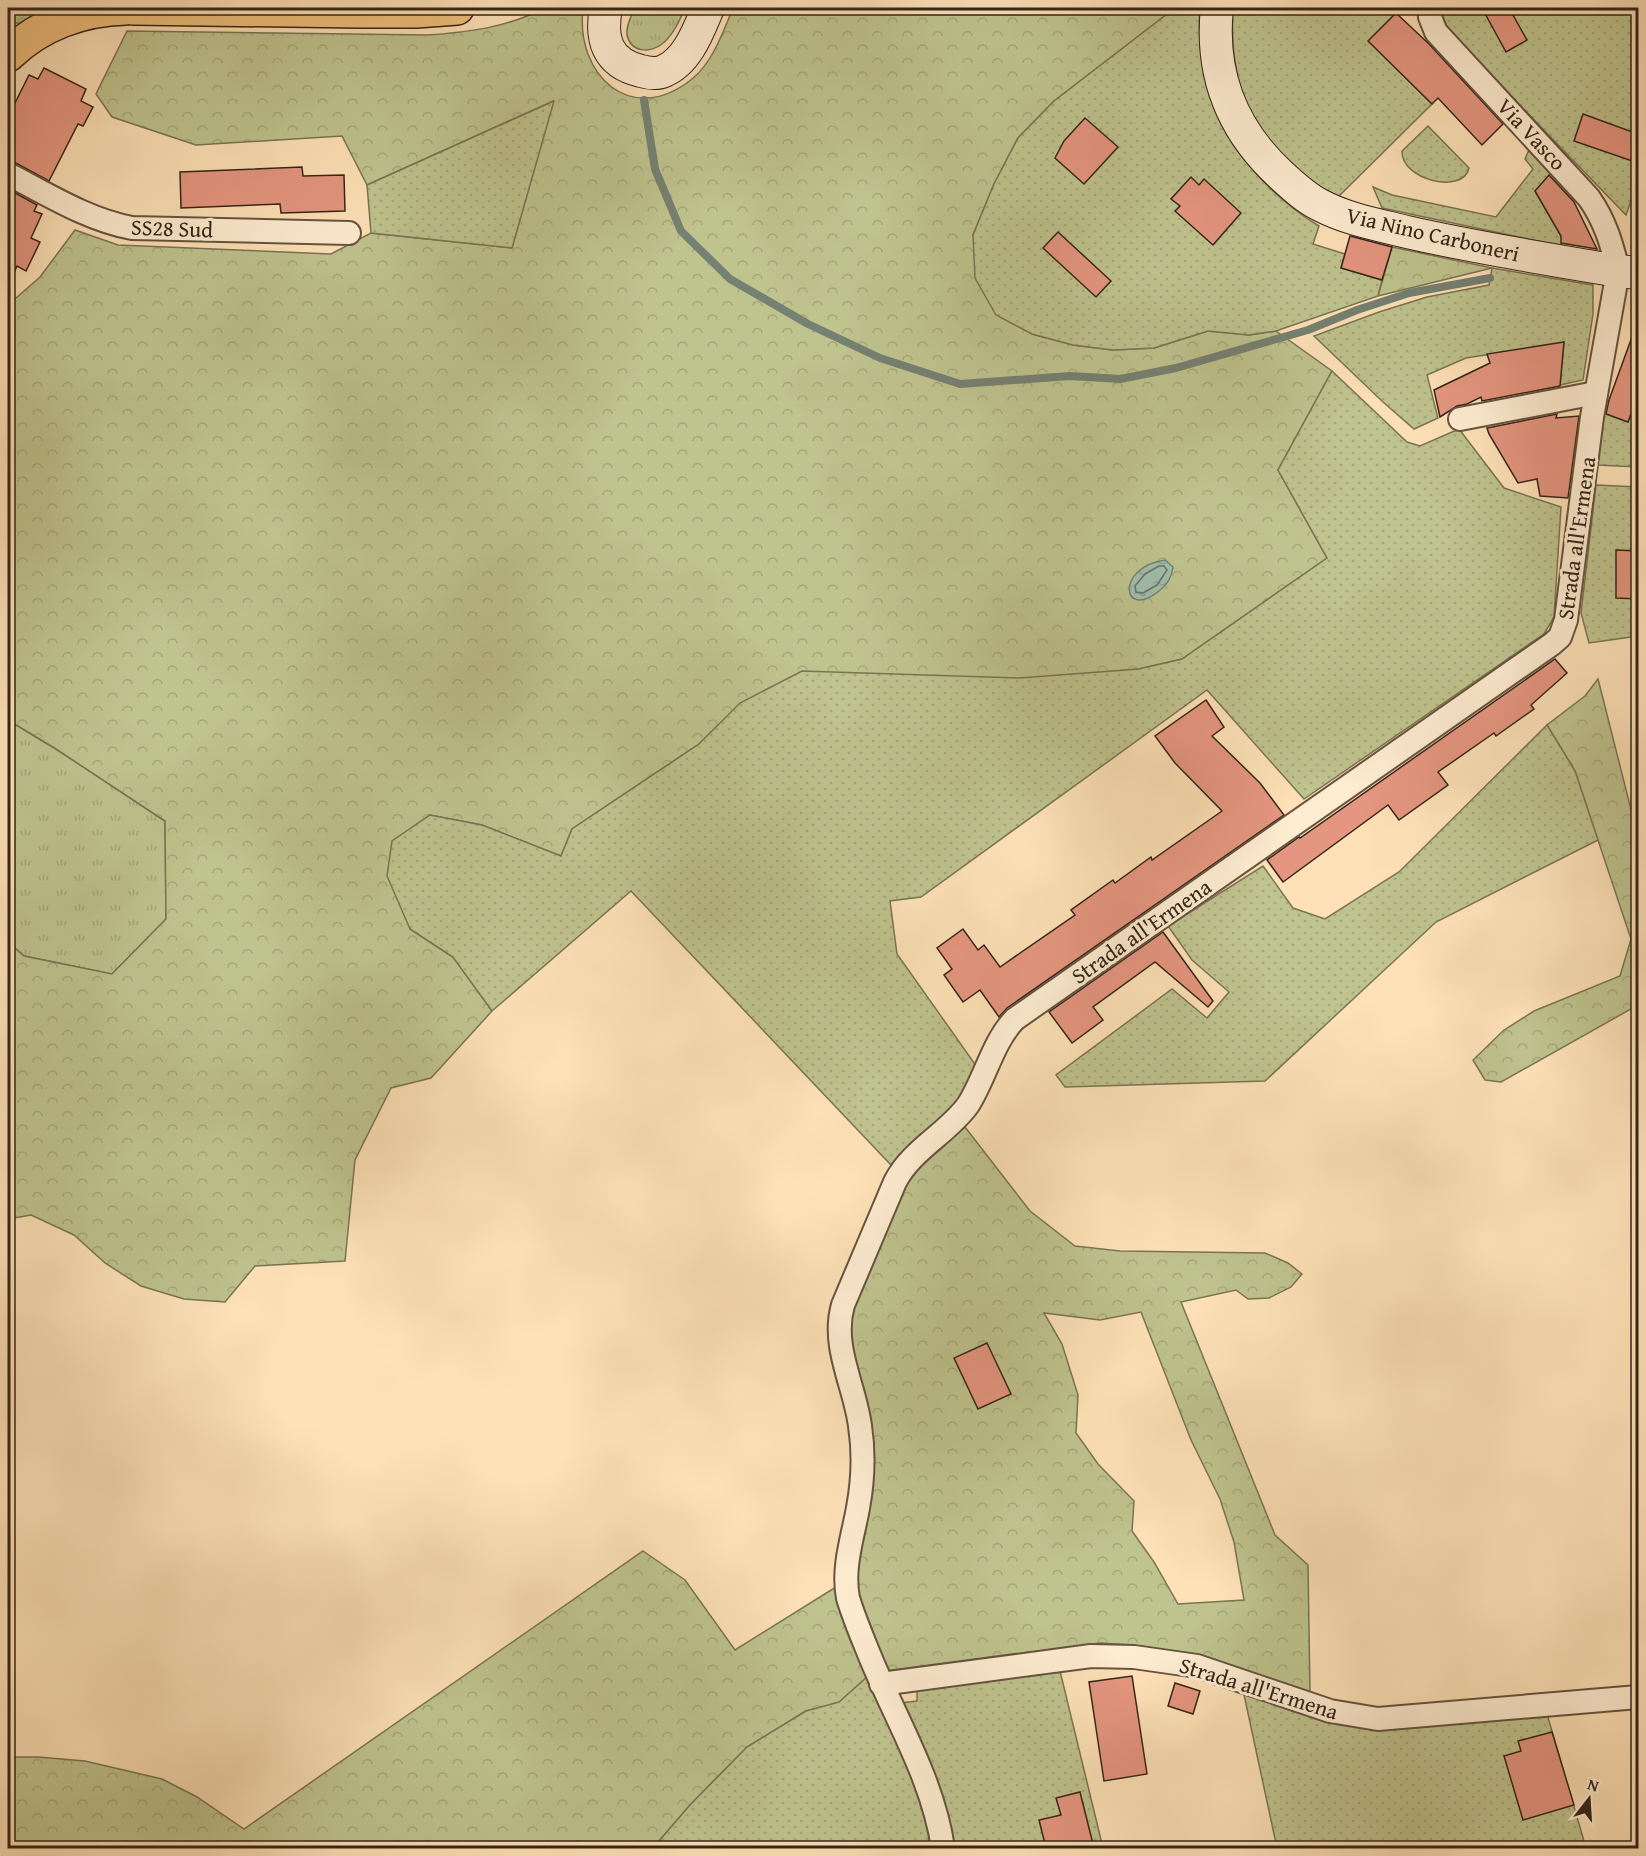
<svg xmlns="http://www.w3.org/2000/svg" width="1646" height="1856" font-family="'Gentium Book Plus',serif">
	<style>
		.grass { fill: url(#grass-tufts); stroke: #7a7454; stroke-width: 1.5 }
		.forest { fill: url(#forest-crowns); stroke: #7a7454; stroke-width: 1.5; fill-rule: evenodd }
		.garden { fill: url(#garden-dots); stroke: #7a7454; stroke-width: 1.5 }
		.water { fill: url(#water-ripples); stroke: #758172; stroke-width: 1.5 }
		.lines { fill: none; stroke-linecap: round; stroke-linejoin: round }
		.shore { stroke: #6a7263; stroke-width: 1.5 }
		.stream { stroke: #758172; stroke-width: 8 }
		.building { fill: #e59680; stroke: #342519; stroke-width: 1.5 }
		.street-casing { stroke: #665440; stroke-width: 26 }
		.secondary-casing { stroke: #342519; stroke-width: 34 }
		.primary-casing { stroke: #342519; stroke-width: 36 }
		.street { stroke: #feecd0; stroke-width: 22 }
		.secondary { stroke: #feecd0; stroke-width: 32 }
		.primary { stroke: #efc07c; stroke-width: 33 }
		.labels { text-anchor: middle; stroke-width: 6; stroke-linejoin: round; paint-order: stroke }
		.street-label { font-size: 22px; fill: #342519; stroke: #feecd0 }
	</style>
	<defs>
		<pattern id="grass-tufts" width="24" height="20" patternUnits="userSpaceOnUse" patternTransform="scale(1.5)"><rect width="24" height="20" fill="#bfc38e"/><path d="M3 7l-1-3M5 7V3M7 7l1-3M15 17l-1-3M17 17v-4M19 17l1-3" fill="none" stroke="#a5a77a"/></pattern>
		<pattern id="forest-crowns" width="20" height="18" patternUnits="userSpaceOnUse" patternTransform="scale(1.5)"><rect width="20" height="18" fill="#bfc38e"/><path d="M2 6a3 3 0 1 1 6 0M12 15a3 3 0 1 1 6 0" fill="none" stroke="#a5a77a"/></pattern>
		<pattern id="garden-dots" width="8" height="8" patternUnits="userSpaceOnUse" patternTransform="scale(1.5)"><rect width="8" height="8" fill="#bfc38e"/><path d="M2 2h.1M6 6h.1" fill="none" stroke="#a5a77a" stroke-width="1.8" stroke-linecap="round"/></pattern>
		<pattern id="water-ripples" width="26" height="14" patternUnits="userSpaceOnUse" patternTransform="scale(1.5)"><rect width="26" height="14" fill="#a0bead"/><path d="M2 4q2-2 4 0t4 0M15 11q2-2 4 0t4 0" fill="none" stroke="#8aa394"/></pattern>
	</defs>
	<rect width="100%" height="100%" fill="#fee1b7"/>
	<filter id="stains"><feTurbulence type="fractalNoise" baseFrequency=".00333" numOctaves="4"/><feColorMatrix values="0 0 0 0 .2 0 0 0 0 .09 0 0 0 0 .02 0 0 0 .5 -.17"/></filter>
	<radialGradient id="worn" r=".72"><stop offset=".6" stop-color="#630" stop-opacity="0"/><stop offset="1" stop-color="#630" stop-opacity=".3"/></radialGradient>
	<g class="grass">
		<path d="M 635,8 L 685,8 C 680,20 673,36 662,44 C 650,53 631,53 627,35 C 626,26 631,16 635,8 Z"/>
		<polygon points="8,720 56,749 165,821 166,919 112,974 24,956 8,942"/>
	</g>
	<g class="forest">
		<polygon points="8,8 48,8 18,24 8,18"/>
		<path d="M 545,8 L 583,8 C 575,75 631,128 692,79 C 713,62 723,32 733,8 L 1175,8 L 1054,101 L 1018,138 L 994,184 L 973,235 L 1032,334 L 1073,345 L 1113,350 L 1154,348 L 1208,331 L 1249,335 L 1276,331 L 1332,371 L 1278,470 L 1327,558 L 1182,659 L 1139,669 L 741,703 L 699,744 L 572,829 L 561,856 L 482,825 L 430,815 L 393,841 L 410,929 L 453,957 L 492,1011 L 431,1078 L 391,1088 L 355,1160 L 345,1261 L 255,1266 L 225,1302 L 184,1299 L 141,1286 L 105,1263 L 74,1235 L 31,1215 L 8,1219 L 8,942 L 24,956 L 112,974 L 166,919 L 165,821 L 56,749 L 8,720 L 8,305 L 40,277 L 75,230 L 118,245 L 331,254 L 371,233 L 512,248 L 553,101 L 367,185 L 342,136 L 196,145 L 112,117 L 96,94 L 127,31 L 427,35 C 470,32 505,28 545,8 Z"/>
		<polygon points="1392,247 1492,268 1378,296"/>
		<polygon points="1598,679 1638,837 1638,1005 1501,1082 1485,1080 1473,1060 1504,1030 1534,1011 1620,976 1631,939 1575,771 1547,725 1585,696"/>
		<path d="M 965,1127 L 1030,1211 L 1075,1246 L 1120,1251 L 1265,1253 L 1288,1263 L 1302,1274 L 1291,1287 L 1269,1298 L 1248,1299 L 1236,1290 L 1181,1302 L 1275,1535 L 1308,1565 L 1310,1693 L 1201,1655 L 1132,1645 L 1100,1643 L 887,1671 L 858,1600 L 856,1587 L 850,1326 L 853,1310 L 905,1184 L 914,1170 ZM 1141,1312 L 1191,1440 L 1220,1499 L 1234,1542 L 1244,1600 L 1178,1604 L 1154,1562 L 1132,1531 L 1134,1501 L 1098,1464 L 1076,1433 L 1078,1395 L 1062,1344 L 1044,1313 L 1100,1320 Z"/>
		<polygon points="643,1551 685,1580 735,1650 836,1587 867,1677 839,1703 806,1711 747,1747 690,1805 653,1848 8,1848 8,1757 38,1757 85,1761 162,1779 197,1797 244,1829"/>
	</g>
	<g class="garden">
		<path d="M 1175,8 L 1200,8 C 1192,98 1243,180 1319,226 L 1313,244 L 1345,254 L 1341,268 L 1382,280 L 1378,296 L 1276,331 L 1249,335 L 1208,331 L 1154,348 L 1113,350 L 1073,345 L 1032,334 L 996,315 L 975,278 L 973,235 L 994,184 L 1018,138 L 1054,101 Z"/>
		<path d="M 1233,8 L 1377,8 L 1396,13 L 1369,41 L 1432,104 L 1337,198 C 1326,191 1313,184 1302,175 C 1247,125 1229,82 1233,8 Z"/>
		<polygon points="1438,8 1638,8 1638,181 1626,215 1448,31 1442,23"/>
		<polygon points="554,101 512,248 371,233 367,185"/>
		<path d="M 1428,126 L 1469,168 C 1463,195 1401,180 1402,151 Z"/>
		<polygon points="1529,150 1551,173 1535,191 1561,236 1562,246 1382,208 1373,187 1392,195 1496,217 1533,169 1525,159"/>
		<polygon points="1492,268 1593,285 1593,314 1583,380 1560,385 1564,343 1466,358 1427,375 1438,418 1414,429 1383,402 1314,336 1379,312 1427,297 1489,285"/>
		<path d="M 1332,371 L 1407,442 L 1420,446 L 1459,429 L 1504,488 L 1561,507 L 1554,617 L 1544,634 L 1304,799 L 1207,690 L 921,897 L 890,901 L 897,954 L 977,1067 C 969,1082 962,1098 950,1111 C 932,1131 906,1143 891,1165 L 631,891 L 492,1011 L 453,957 L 410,929 L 387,876 L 392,841 L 430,815 L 482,825 L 561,856 L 572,829 L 699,744 L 740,703 L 802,671 L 1019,678 L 1139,669 L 1182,659 L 1327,558 L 1278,470 Z"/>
		<polygon points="1638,395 1638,467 1597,465 1604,413 1628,422"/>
		<polygon points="1596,485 1638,487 1638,636 1589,643 1581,613"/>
		<polygon points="1547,725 1575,771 1598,840 1436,922 1265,1081 1065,1087 1056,1075 1172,989 1207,1018 1229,992 1192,960 1168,926 1263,866 1293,908 1325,919 1399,872"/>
		<polygon points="1060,1671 1103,1848 952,1848 900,1703 917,1701 917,1689"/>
		<polygon points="867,1677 919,1788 934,1848 653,1848 690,1805 747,1747 806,1711 839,1702"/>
		<polygon points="1243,1690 1326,1720 1374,1729 1547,1714 1586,1848 1277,1848"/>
	</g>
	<path class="water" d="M 1165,560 L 1173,567 C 1172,576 1167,585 1159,591 C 1122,621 1115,567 1165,560 Z"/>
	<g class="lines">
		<polygon class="shore" points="1159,566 1164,566 1167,570 1157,585 1143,593 1136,592 1135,586 1145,574"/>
		<polyline class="stream" points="644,100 655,169 681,231 730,279 808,324 880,358 960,384 1070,376 1120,379 1176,368 1308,330 1357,310 1409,293 1490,278"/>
	</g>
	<g class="building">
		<polygon points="1482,8 1509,8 1527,40 1506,52"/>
		<polygon points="1396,13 1429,44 1503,124 1482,145 1438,98 1432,104 1368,41"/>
		<polygon points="44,68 86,89 81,101 93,107 83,126 78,124 49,181 14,162 8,161 8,117 29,75 38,79"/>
		<polygon points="1583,114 1638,134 1638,163 1574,141"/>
		<polygon points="1085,118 1118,147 1084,184 1055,158 1064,141"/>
		<polygon points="302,167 303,176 344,175 345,211 281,213 280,204 181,208 180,172"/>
		<polygon points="1549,175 1574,202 1597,249 1561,243 1561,236 1535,191"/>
		<polygon points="1191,177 1199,185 1204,179 1241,213 1213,245 1175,211 1180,206 1171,199"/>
		<polygon points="8,189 37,205 34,211 42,214 31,238 40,242 26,271 17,266 8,287"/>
		<polygon points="1058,232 1111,281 1096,297 1043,248"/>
		<polygon points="1350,236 1392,247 1382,280 1341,268"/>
		<polygon points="1636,326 1638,326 1638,394 1628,422 1606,414 1609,400"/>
		<polygon points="1564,342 1560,386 1482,401 1481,397 1467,404 1457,406 1440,417 1434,390 1490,363 1487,354"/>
		<polygon points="1557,414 1556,418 1579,416 1568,498 1540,496 1537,479 1518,483 1489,434 1487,428"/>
		<polygon points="1616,550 1638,551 1638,599 1616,598"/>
		<polygon points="1555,659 1567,673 1531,705 1534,709 1496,736 1494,733 1438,772 1448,785 1399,820 1388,805 1283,882 1267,860 1299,837 1300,838"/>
		<polygon points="1206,700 1224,727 1212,736 1260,783 1284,815 1007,1008 999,1017 980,990 963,1002 944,975 952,969 937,948 963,929 978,950 984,945 1000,967 1075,915 1071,910 1113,880 1115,883 1151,857 1152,860 1222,811 1175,763 1155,736"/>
		<polygon points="1163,932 1213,1001 1208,1007 1155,962 1093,1007 1103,1020 1072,1043 1049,1012"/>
		<polygon points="987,1343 1011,1394 978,1409 954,1358"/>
		<polygon points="1132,1676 1147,1774 1104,1781 1089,1682"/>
		<polygon points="1175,1683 1200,1691 1193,1714 1168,1706"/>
		<polygon points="1552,1732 1574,1805 1523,1820 1504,1756 1521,1751 1518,1741"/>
		<polygon points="1080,1792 1094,1848 1046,1848 1039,1820 1061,1815 1056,1798"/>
	</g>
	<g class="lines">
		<g class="street-casing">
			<g id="street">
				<path d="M 8,174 C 47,194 88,220 132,228 L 349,233"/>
				<polyline points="1460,419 1596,393"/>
				<polyline points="881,1684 1091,1656 1134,1657 1197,1666 1330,1711 1378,1719 1638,1697"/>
				<path d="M 943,1848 C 933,1778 893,1715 867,1649 C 860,1632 853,1615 848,1598 C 842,1568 853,1536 858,1508 C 863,1481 864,1452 860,1426 C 855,1386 831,1346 843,1305 L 895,1182 C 912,1149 947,1134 968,1105 C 985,1079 993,1041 1015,1019 L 1552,644 L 1560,637 L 1566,620 L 1592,417 L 1618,271 C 1612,244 1605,221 1589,198 L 1436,32 L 1430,17 L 1429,8"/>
			</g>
		</g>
		<g class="secondary-casing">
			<g id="secondary">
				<path d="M 606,8 C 600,39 607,63 641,71 C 648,73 658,74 664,71 C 688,61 699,29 708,8"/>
				<path d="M 1217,8 C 1210,74 1232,130 1281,175 C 1293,186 1306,198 1320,205 C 1346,219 1379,225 1407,232 C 1477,248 1548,259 1618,271 L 1638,273"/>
			</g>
		</g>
		<g class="primary-casing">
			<g id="primary">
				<polyline points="133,8 360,11 416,11 457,8"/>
				<path d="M 8,55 C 40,24 82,9 126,8"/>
			</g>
		</g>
		<use href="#street" class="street"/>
		<use href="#secondary" class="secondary"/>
		<use href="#primary" class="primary"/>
	</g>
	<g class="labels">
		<g class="street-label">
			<text transform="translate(1532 134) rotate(47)" y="8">Via Vasco</text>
			<text transform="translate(172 228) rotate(2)" y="8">SS28 Sud</text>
			<text transform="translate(1433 234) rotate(13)" y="8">Via Nino Carboneri</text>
			<text transform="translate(1576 538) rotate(-82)" y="8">Strada all'Ermena</text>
			<text transform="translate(1141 931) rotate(-35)" y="8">Strada all'Ermena</text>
			<text transform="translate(1259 1688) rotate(17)" y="8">Strada all'Ermena</text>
		</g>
	</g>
	<rect width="1646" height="1856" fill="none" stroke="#fee1b7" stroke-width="30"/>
	<rect x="9" y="9" width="1628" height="1838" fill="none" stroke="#342519" stroke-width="3"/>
	<rect x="15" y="15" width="1616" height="1826" fill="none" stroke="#342519" stroke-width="1.5"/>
	<g transform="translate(1589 1799) rotate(17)" stroke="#feecd0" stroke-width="4.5" paint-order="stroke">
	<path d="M0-4.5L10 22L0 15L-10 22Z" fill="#342519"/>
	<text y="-9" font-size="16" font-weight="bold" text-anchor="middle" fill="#342519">N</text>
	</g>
	<rect width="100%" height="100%" filter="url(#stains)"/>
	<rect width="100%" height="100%" fill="url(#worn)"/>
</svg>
